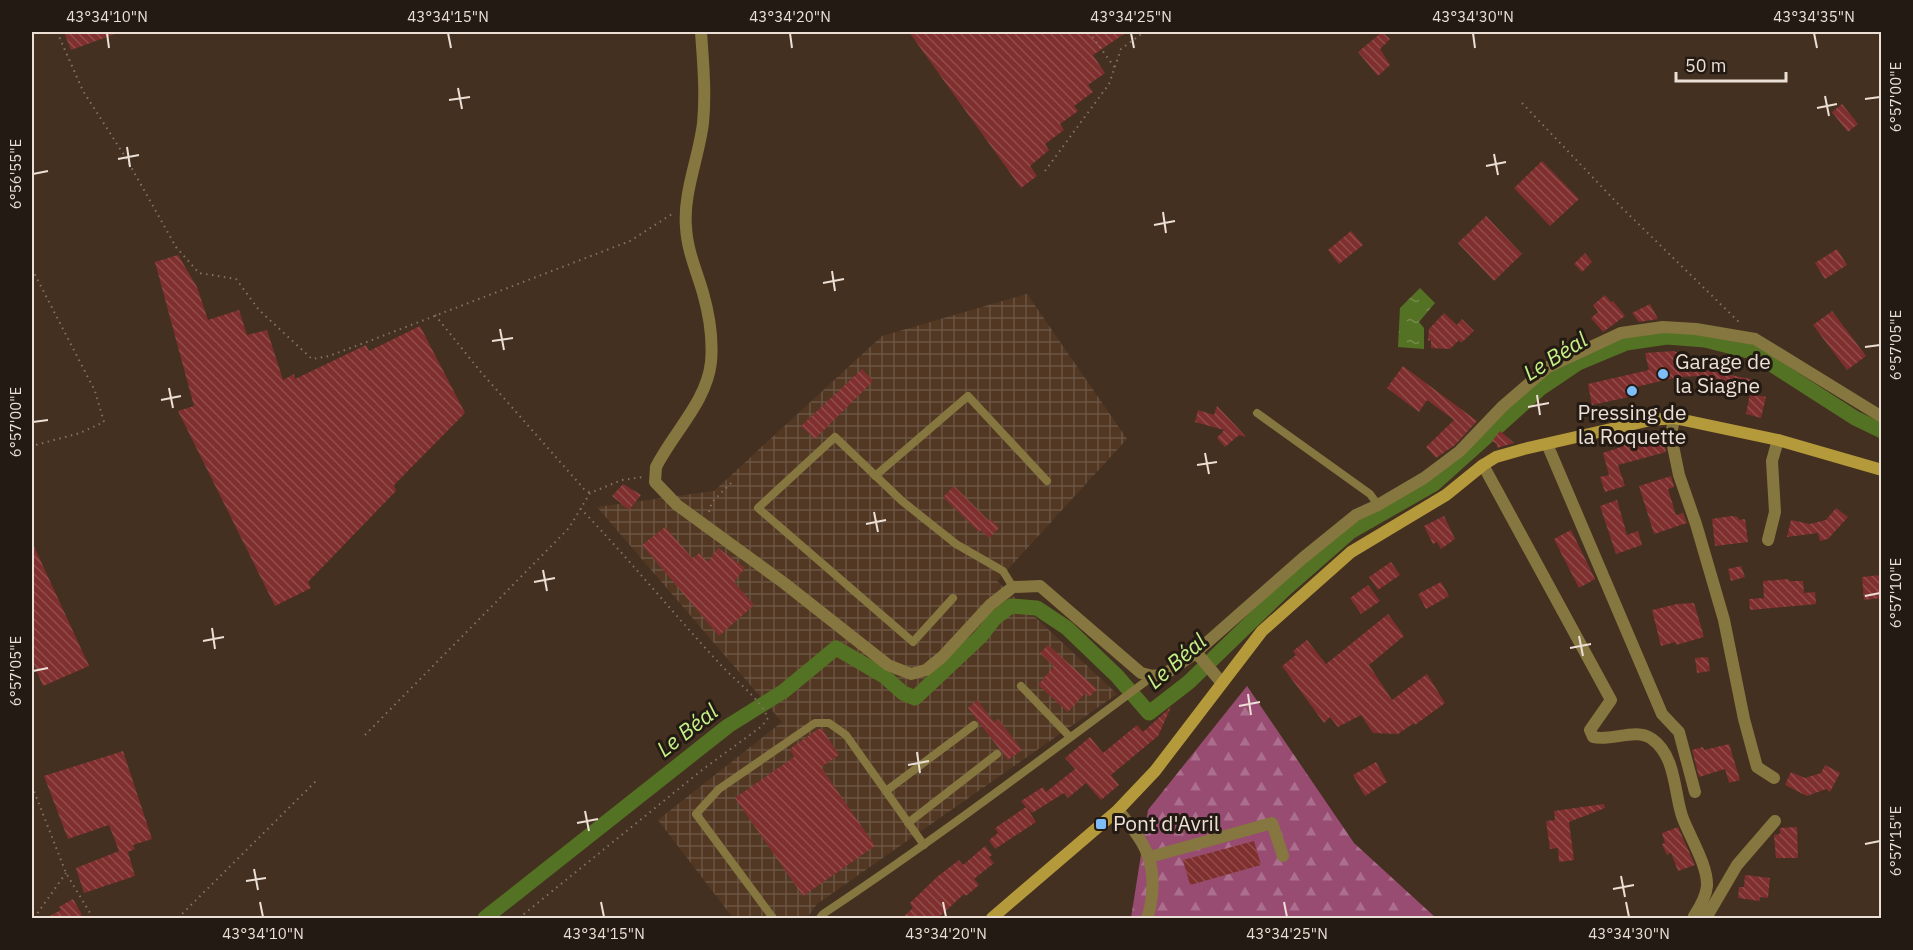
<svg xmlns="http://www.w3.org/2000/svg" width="1913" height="950" font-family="'IBM Plex Sans',sans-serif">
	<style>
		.industrial { fill: url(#industrial-grid) }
		.forest { fill: url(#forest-firs) }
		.water { fill: url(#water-ripples) }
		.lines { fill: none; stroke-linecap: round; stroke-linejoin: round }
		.canal { stroke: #547223; stroke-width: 15 }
		.building { fill: url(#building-back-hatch) }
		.path { stroke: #847265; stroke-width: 2; stroke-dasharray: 1.5 4.5; stroke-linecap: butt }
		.service { stroke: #86763f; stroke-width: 8 }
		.minor { stroke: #86763f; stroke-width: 12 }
		.secondary { stroke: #b59a3b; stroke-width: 12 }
		.ticks { fill: none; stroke: #ecdfd5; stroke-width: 2 }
		.poi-dot { fill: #7dbef9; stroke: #231a13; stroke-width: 2 }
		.labels { text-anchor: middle; stroke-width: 6; stroke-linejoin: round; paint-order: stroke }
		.poi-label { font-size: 21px; fill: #ecdfd5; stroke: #231a13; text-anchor: start }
		.water-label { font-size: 22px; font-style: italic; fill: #c5f187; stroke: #231a13 }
		.neatline { fill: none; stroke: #ecdfd5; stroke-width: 2 }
		.ticks-label { font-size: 15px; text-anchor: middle; fill: #ecdfd5 }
	</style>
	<defs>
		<pattern id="industrial-grid" width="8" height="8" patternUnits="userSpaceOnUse" patternTransform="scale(1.5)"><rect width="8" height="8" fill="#523823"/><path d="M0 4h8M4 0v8" fill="none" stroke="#6b5442"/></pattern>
		<pattern id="forest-firs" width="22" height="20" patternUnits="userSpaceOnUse" patternTransform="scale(1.5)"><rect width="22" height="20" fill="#984c72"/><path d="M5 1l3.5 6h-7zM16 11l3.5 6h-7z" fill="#ab6e8c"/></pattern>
		<pattern id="water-ripples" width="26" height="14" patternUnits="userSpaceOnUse" patternTransform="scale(1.5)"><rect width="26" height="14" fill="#547223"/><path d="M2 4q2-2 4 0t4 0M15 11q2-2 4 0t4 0" fill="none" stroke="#758c4c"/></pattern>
		<pattern id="building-back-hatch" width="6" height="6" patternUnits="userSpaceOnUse" patternTransform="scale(1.5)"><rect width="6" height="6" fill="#7f2f2d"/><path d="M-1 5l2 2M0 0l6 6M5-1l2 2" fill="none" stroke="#914d4b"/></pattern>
	</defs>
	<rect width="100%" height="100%" fill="#443020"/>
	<polygon class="industrial" points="1027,294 1127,439 997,581 1117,694 817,904 807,918 733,918 658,820 782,722 597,507 714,491 882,336"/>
	<polygon class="forest" points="1247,686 1354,843 1436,918 1131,918 1148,810"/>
	<polygon class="water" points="1420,288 1435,303 1419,322 1424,328 1424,349 1398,347 1400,308"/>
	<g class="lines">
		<polyline class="canal" points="485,918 728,726 784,691 836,648 884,676 903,693 915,698 981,636 995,618 1011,606 1037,608 1067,628 1117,676 1149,713 1189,682 1285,589 1350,532 1434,484 1541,388 1578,363 1626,343 1667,337 1705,340 1752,352 1855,418 1882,431"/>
	</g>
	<g class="building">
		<polygon points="64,32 118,32 118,33 71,50"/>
		<polygon points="909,32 1127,32 1093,55 1105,73 1088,85 1093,92 1074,106 1078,111 1060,124 1064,130 1045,144 1049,150 1030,166 1037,176 1021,188"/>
		<polygon points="1382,32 1390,39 1380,49 1390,65 1378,76 1358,52"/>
		<polygon points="1842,104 1858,124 1848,132 1832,112"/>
		<polygon points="1542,161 1579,199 1550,226 1514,188"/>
		<polygon points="1486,216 1522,254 1494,281 1458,243"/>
		<polygon points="1351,231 1363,245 1339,264 1328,250"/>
		<polygon points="1837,249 1847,265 1825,279 1815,263"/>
		<polygon points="1585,253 1592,262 1582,272 1574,264"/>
		<polygon points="178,255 197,287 208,320 239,310 247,335 267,330 283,380 294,374 295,379 366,345 369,351 420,326 465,413 394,485 396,491 308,582 311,588 275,606 178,411 194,406 155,262"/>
		<polygon points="1605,295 1611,302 1613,301 1625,316 1603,332 1591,318 1598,312 1593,305"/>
		<polygon points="1650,304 1658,319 1639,322 1632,313"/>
		<polygon points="1832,311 1866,356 1847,370 1813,325"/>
		<polygon points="1444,313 1457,325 1462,319 1474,331 1461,343 1459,340 1450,349 1431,348 1431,340 1428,341 1429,329"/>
		<polygon points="1673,351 1679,353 1679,363 1689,363 1689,365 1731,373 1731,375 1754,380 1751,393 1711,384 1711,386 1698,383 1700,376 1678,377 1636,387 1638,395 1592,405 1588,384 1649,370 1645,353"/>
		<polygon points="1403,366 1477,421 1455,445 1436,458 1426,447 1454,420 1427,400 1419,412 1387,388"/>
		<polygon points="862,369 873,381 815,439 801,426"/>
		<polygon points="1750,394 1766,397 1761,418 1746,414"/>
		<polygon points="1217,406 1238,428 1246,437 1239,435 1225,447 1217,438 1224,430 1195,422 1198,410 1214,415"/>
		<polygon points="1500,431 1514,443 1497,448 1497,444 1492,441"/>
		<polygon points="1640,435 1642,442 1663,437 1666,452 1618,465 1625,486 1605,492 1600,477 1609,475 1603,453 1624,446 1622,440"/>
		<polygon points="1671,476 1674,487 1668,489 1676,515 1683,513 1687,523 1654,534 1639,486"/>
		<polygon points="623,484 641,495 629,510 612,496"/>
		<polygon points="954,486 989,521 991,519 999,528 989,538 981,530 979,532 943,497"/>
		<polygon points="1617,500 1627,535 1638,531 1642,545 1616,554 1600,506"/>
		<polygon points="1836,508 1848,517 1828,539 1820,541 1818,533 1787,537 1791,520 1810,524 1826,520"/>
		<polygon points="1444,516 1455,539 1441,549 1437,542 1433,544 1424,526"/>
		<polygon points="1731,516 1738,517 1739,520 1745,519 1748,542 1715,546 1712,519"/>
		<polygon points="665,527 693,559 699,553 708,562 718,548 745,568 734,582 754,605 719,636 642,545"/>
		<polygon points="1571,530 1595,579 1579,588 1554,539"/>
		<polygon points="32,542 89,666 43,686 32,660"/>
		<polygon points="1391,562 1400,575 1378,590 1369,577"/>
		<polygon points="1741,566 1745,577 1731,581 1728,569"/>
		<polygon points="1881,575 1881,598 1864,600 1862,577"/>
		<polygon points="1789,579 1789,581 1803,581 1804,593 1815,592 1816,604 1750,610 1749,599 1764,598 1763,581"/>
		<polygon points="1441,582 1449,596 1426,609 1418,594"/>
		<polygon points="1368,585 1380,601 1361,614 1350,598"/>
		<polygon points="1694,603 1704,637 1676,645 1675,642 1661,646 1652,610 1677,604"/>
		<polygon points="1388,614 1404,636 1369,665 1392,700 1427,674 1445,703 1415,725 1414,723 1398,734 1373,733 1361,715 1338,727 1330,717 1324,723 1282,666 1296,655 1293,651 1307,640 1326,664"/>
		<polygon points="1048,645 1097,689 1089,697 1085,693 1068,712 1038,685 1054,666 1040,653"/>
		<polygon points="1708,657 1710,671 1697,673 1695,658"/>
		<polygon points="977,700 994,722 998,719 1022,750 1008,760 968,708"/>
		<polygon points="1171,707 1158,736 1111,775 1119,785 1101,800 1086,783 1068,798 1064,793 1032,813 1026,807 1036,822 995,849 989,840 998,833 995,828 1026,807 1021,801 1043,787 1046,792 1075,769 1065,758 1090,737 1103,753 1137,725 1143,732"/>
		<polygon points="818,729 822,729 839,755 821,767 875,846 803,896 735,798 794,757 790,749"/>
		<polygon points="1729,744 1740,780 1729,783 1725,769 1699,777 1692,750 1703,747 1704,750"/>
		<polygon points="123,751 152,839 133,845 135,849 128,852 135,876 84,893 76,868 119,851 109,825 68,839 44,776"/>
		<polygon points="1376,762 1387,782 1365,796 1353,775"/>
		<polygon points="1825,765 1840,773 1830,792 1826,789 1807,796 1785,785 1791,772 1805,778 1821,773"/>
		<polygon points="1604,804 1605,808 1569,822 1574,860 1559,862 1558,848 1550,849 1546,821 1555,820 1554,811"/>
		<polygon points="1678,827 1695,865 1678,871 1671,853 1667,855 1662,844 1665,843 1662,833"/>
		<polygon points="1797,827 1798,858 1776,858 1774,835 1780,834 1780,828"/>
		<polygon points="1254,841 1261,865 1190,885 1183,860"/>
		<polygon points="985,846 992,855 989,857 994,863 974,879 979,885 966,896 964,894 938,918 902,918 913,908 910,903 937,877 959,860 963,865"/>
		<polygon points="1745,875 1770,878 1768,898 1760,897 1760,901 1738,898 1739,887 1744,887"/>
		<polygon points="73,899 82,915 76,918 46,918 61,910 59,907"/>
	</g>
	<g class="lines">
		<g class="path">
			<polyline points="57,32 83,91 126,158 176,247 199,273 236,279 259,310 312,359 329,356 372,340 630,241 672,214"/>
			<polyline points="1089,32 1115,68"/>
			<polyline points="1522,103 1621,207 1741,324"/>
			<polyline points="1045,171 1109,84 1121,49 1144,32"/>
			<polyline points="32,269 95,391 104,422 80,433 32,446"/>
			<polyline points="435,315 480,371 584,489 590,493"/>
			<polyline points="709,512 712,502 731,483"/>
			<polyline points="365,735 569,528 590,493 622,480 643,477"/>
			<polyline points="32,786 66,873 93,918"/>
			<polyline points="34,918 66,873"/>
			<polyline points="178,918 317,780"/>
			<path d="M 519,918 L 702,770 L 762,726 L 768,718 C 758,696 735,681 719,663 C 672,612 629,559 581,509"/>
		</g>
		<g class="service">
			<polyline points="1257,413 1370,494 1378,505"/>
			<polyline points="875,476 968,396 1047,481"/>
			<polyline points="953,598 913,642 758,508 835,437 902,501 956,544 1003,571 1013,587"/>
			<polyline points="1021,686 1070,737"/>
			<polyline points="886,791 974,725"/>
			<polyline points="908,823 997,754"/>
			<polyline points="773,918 696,814 719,789 815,723 829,723 846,735 924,845"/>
			<path d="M 820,918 L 823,914 C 936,839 1044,757 1153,676"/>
		</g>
		<g class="minor">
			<path d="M 701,32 C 703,61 706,93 703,123 C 699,157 683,193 686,227 C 687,250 697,272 703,293 C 709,314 713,340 711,362 C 707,401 673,433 656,467 L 655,482 L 677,505 L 784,583 L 888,665 L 911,674 L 926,670 L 942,657 L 990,605 L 1013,587 L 1040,586 L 1141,673 L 1153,676 L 1165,674 L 1194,654 L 1303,558 L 1356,515 L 1378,505 L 1424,478 L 1460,451 L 1503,406 L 1548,367 L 1621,333 L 1663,327 L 1696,329 L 1755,339 L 1882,417"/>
			<polyline points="1674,418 1671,436 1679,475 1696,524 1724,620 1744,719 1757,767 1774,778"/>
			<polyline points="1547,444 1662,714 1679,732 1695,792"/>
			<path d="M 1483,465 L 1611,700 L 1590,730 L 1593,737 C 1611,742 1636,727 1652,739 C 1676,756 1674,792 1682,816 C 1689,836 1708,865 1707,886 C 1706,897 1700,907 1694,916"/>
			<polyline points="1768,540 1775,512 1772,461 1778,440"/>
			<polyline points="1194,654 1200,657 1222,683"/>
			<path d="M 1118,810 C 1141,838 1156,857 1152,895 C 1151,904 1150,911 1147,918"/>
			<polyline points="1150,857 1272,823 1283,856"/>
			<polyline points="1706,918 1737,865 1775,821"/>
		</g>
		<polyline class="secondary" points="992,918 1118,810 1155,771 1262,631 1351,552 1446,495 1483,465 1496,457 1524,449 1651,420 1674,418 1778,440 1882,470"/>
	</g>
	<path class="ticks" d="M 107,33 L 109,48M 448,33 L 451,48M 790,33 L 792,48M 1131,33 L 1134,48M 1473,33 L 1475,48M 1814,33 L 1817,48M 458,88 L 462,109M 1825,96 L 1829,116M 1865,99 L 1880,97M 449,100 L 470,97M 1817,108 L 1837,104M 127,147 L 130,167M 1494,154 L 1498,175M 118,159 L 139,155M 1486,166 L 1506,162M 33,174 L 48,171M 1163,212 L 1166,233M 1154,225 L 1175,221M 832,271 L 835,291M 823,283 L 844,279M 500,329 L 504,350M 492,341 L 513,338M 1865,347 L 1880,345M 169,388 L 173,408M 1537,395 L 1540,415M 161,400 L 181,396M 1528,407 L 1549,403M 33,422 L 48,420M 1205,453 L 1209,474M 1197,465 L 1217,462M 874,512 L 878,532M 866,524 L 886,520M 543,570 L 547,591M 534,582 L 555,578M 1865,596 L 1880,593M 212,628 L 215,649M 1579,636 L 1583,656M 203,641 L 224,637M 1570,648 L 1591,644M 33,671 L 48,668M 1248,694 L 1251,715M 1239,706 L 1260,702M 917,752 L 920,773M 908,765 L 929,761M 585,811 L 589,831M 577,823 L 598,819M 1865,844 L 1880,841M 254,869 L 258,890M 1621,876 L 1625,897M 246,881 L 266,878M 1613,889 L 1634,885M 260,902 L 263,917M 601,902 L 604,917M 943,902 L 946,917M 1284,902 L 1287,917M 1626,902 L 1629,917"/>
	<g class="poi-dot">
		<circle cx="1663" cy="374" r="6"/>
		<circle cx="1632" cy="391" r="6"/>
		<rect x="1095" y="818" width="12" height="12" rx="3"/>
	</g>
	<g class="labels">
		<g class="poi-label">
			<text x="1675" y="369">Garage de<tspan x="1675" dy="24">la Siagne</tspan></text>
			<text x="1632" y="420" text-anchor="middle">Pressing de<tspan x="1632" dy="24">la Roquette</tspan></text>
			<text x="1113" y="831">Pont d'Avril</text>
		</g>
		<g class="water-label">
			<text transform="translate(1555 356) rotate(-32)" y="8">Le Béal</text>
			<text transform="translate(1176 661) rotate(-41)" y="8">Le Béal</text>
			<text transform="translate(687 730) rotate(-38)" y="8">Le Béal</text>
		</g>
	</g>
	<rect width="1913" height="950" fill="none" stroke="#231a13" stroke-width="66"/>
	<path d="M1676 72v9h110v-9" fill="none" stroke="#ecdfd5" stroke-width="3"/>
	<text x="1685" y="72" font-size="18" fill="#ecdfd5" stroke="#231a13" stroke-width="4.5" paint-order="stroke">50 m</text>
	<rect x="33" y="33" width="1847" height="884" class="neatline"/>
	<g class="ticks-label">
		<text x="107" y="22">43°34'10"N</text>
		<text x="448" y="22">43°34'15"N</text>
		<text x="790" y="22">43°34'20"N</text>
		<text x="1131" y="22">43°34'25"N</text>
		<text x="1473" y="22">43°34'30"N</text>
		<text x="1814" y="22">43°34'35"N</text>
		<text transform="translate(1896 97) rotate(-90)" y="5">6°57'00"E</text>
		<text transform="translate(16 174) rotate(-90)" y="5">6°56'55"E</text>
		<text transform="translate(1896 345) rotate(-90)" y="5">6°57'05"E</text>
		<text transform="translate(16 422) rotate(-90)" y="5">6°57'00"E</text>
		<text transform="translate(1896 593) rotate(-90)" y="5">6°57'10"E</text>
		<text transform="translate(16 671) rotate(-90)" y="5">6°57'05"E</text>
		<text transform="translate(1896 841) rotate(-90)" y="5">6°57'15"E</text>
		<text x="263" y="939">43°34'10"N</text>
		<text x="604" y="939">43°34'15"N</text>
		<text x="946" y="939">43°34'20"N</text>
		<text x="1287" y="939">43°34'25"N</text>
		<text x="1629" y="939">43°34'30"N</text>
	</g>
</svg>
